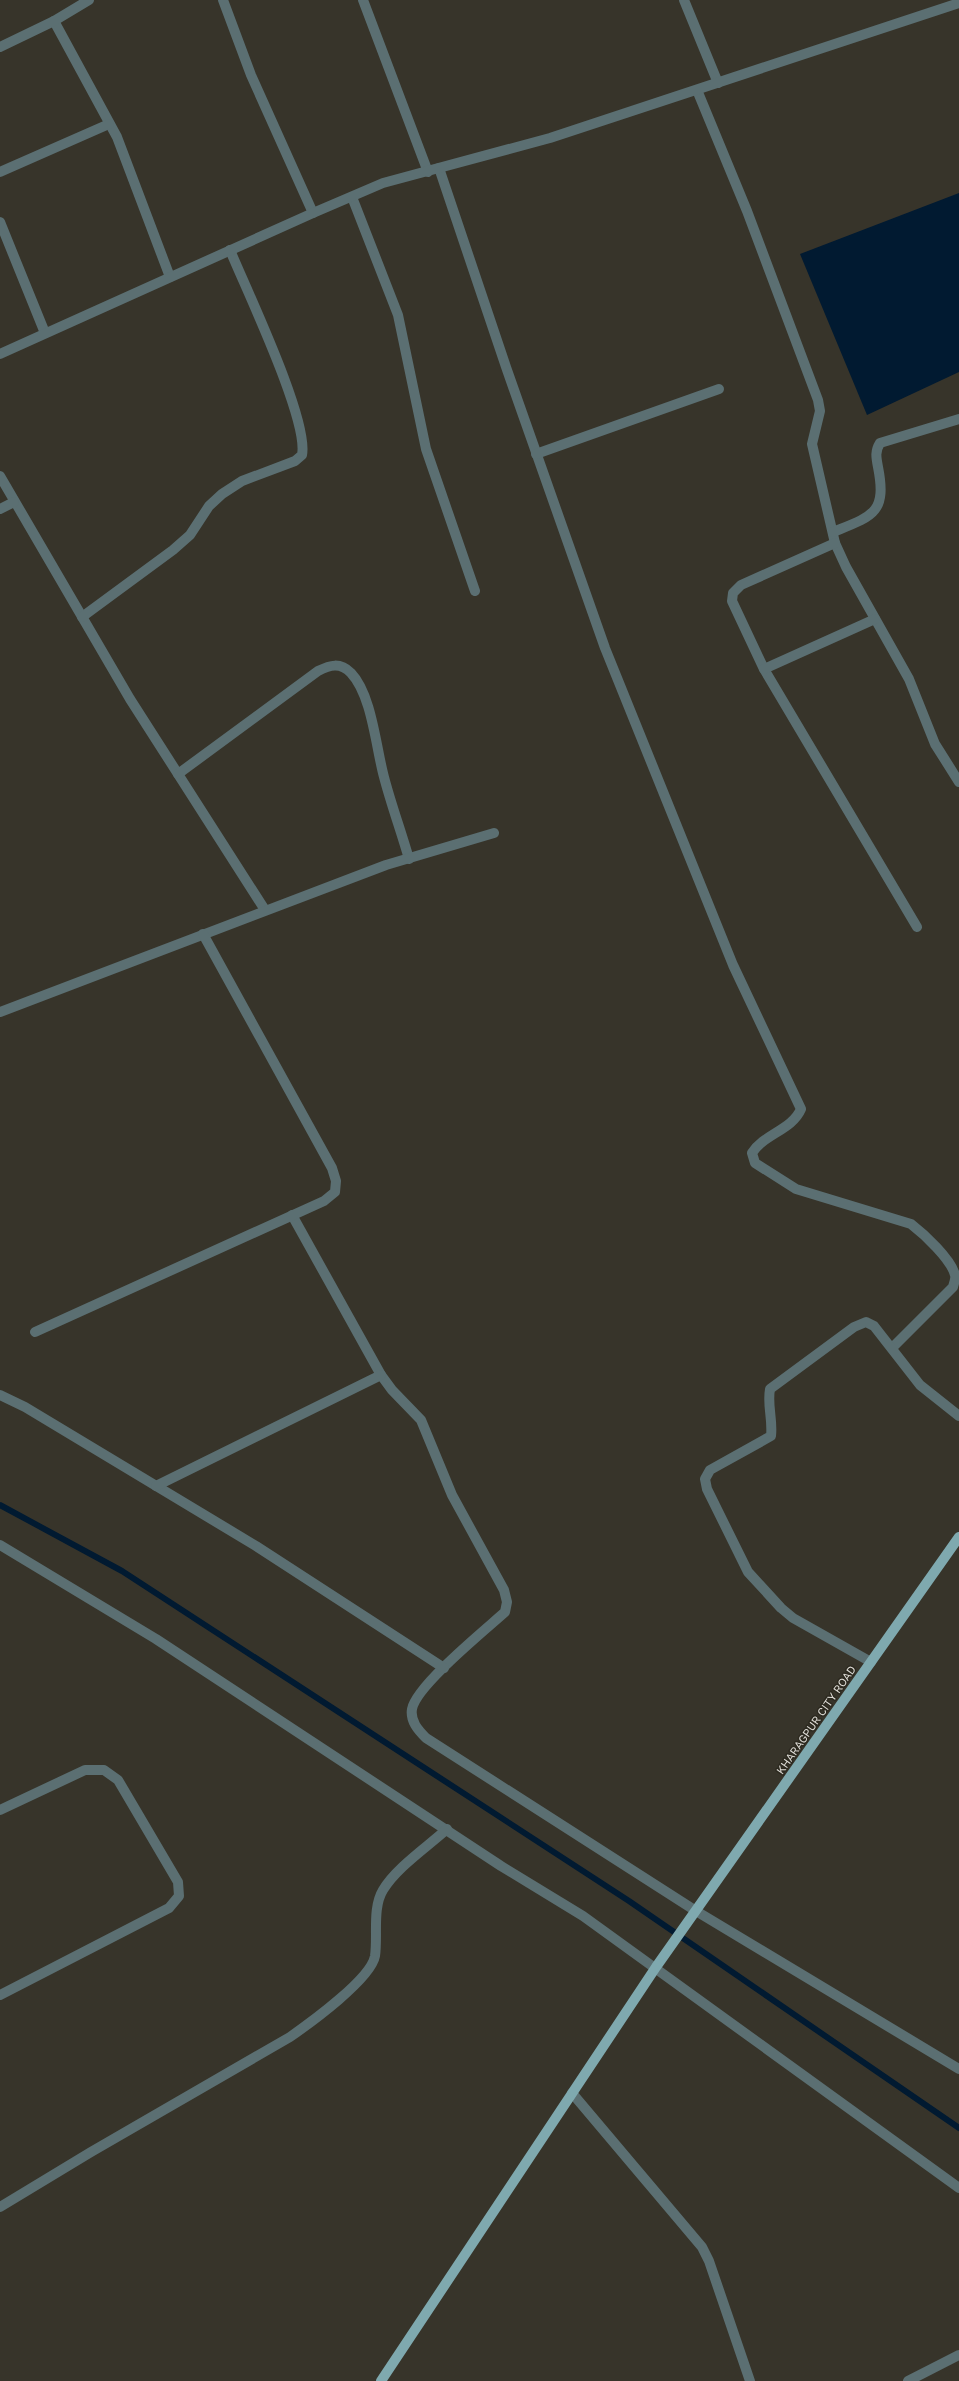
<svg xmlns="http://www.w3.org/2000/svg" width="959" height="2381" font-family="'Golos Text',sans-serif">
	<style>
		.water { fill: #011a31 }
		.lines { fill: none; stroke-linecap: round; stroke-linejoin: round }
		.stream { stroke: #011a31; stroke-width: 6 }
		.minor { stroke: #5b6f72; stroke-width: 10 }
		.tertiary { stroke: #5b6f72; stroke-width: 10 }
		.primary { stroke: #7fa9af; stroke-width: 10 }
		.labels { text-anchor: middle; stroke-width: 3; stroke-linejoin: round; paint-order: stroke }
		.street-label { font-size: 11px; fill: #dfddd7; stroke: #2d2a20 }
	</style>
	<rect width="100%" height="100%" fill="#37342a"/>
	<polygon class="water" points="959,193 959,372 867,415 800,254"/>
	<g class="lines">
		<polyline class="stream" points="0,1505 122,1571 629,1901 959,2128"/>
		<g class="minor">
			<polyline points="223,0 251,75 313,213"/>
			<polyline points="363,0 428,172"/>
			<polyline points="684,0 718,83"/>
			<polyline points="54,21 117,137 170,277"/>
			<polyline points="0,47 54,21 89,0"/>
			<polyline points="697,90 747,211 818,400 820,411 812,444 835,543 846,567 909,679 935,744 959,782"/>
			<path d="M 439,168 L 506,367 L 605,648 L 733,965 L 801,1109 C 792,1130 764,1134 752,1153 L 755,1163 L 796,1189 L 911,1224 C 924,1234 951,1259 955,1275 C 956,1278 954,1283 953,1287 L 892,1348"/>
			<polyline points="0,172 109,124"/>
			<polyline points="352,197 398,315 426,449 475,591"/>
			<polyline points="0,222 45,333"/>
			<polyline points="536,454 719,389"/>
			<polyline points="0,476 130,699 265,910"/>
			<polyline points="0,509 14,502"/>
			<path d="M 833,532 C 873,516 887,513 878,467 C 876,457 875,451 880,443 L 959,419"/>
			<polyline points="835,543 741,585 733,593 732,601 764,669 917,927"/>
			<path d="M 82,617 L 173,550 L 190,535 L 209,506 L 222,494 L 242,481 L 295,461 L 302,455 C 309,420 246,289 230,250"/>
			<polyline points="764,669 875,619"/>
			<path d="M 178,774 L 318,671 C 330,665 340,662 351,673 C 372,695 376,748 384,777 C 391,804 401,831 409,859"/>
			<polyline points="0,1012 386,865 494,833"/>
			<path d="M 292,1215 L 381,1375 L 392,1390 L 421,1420 L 452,1495 L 504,1590 L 507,1602 L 505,1612 C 485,1630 416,1686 412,1709 C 410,1721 418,1730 426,1738 L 696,1911 L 959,2069"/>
			<polyline points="35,1332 324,1201 335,1192 336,1181 332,1168 203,934"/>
			<polyline points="0,1395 25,1407 256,1546 444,1668"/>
			<polyline points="156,1486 381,1375"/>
			<polyline points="0,1545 156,1639 501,1866 583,1916 959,2188"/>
			<path d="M 871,1662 L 793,1618 L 781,1608 L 748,1572 L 707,1489 L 705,1479 L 710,1470 L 771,1436 C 773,1419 767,1406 770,1389 L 854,1327 L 866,1322 L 874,1326 L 920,1385 L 959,1416"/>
			<polyline points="0,1810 85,1770 104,1770 118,1780 178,1882 179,1896 169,1908 0,1995"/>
			<polyline points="572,2093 702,2247 709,2261 750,2381"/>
			<path d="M 0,2207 L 91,2152 L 290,2037 C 310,2023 371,1979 375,1956 C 378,1936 372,1908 383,1890 C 396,1868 427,1847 447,1829"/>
			<polyline points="908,2381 959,2355"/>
		</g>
		<polyline class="tertiary" points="0,354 313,213 383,183 550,138 959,3"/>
		<polyline class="primary" points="381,2381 656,1967 959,1537"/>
	</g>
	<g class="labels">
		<g class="street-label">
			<text transform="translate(816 1720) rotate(-55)" y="4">KHARAGPUR CITY ROAD</text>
		</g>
	</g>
</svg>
